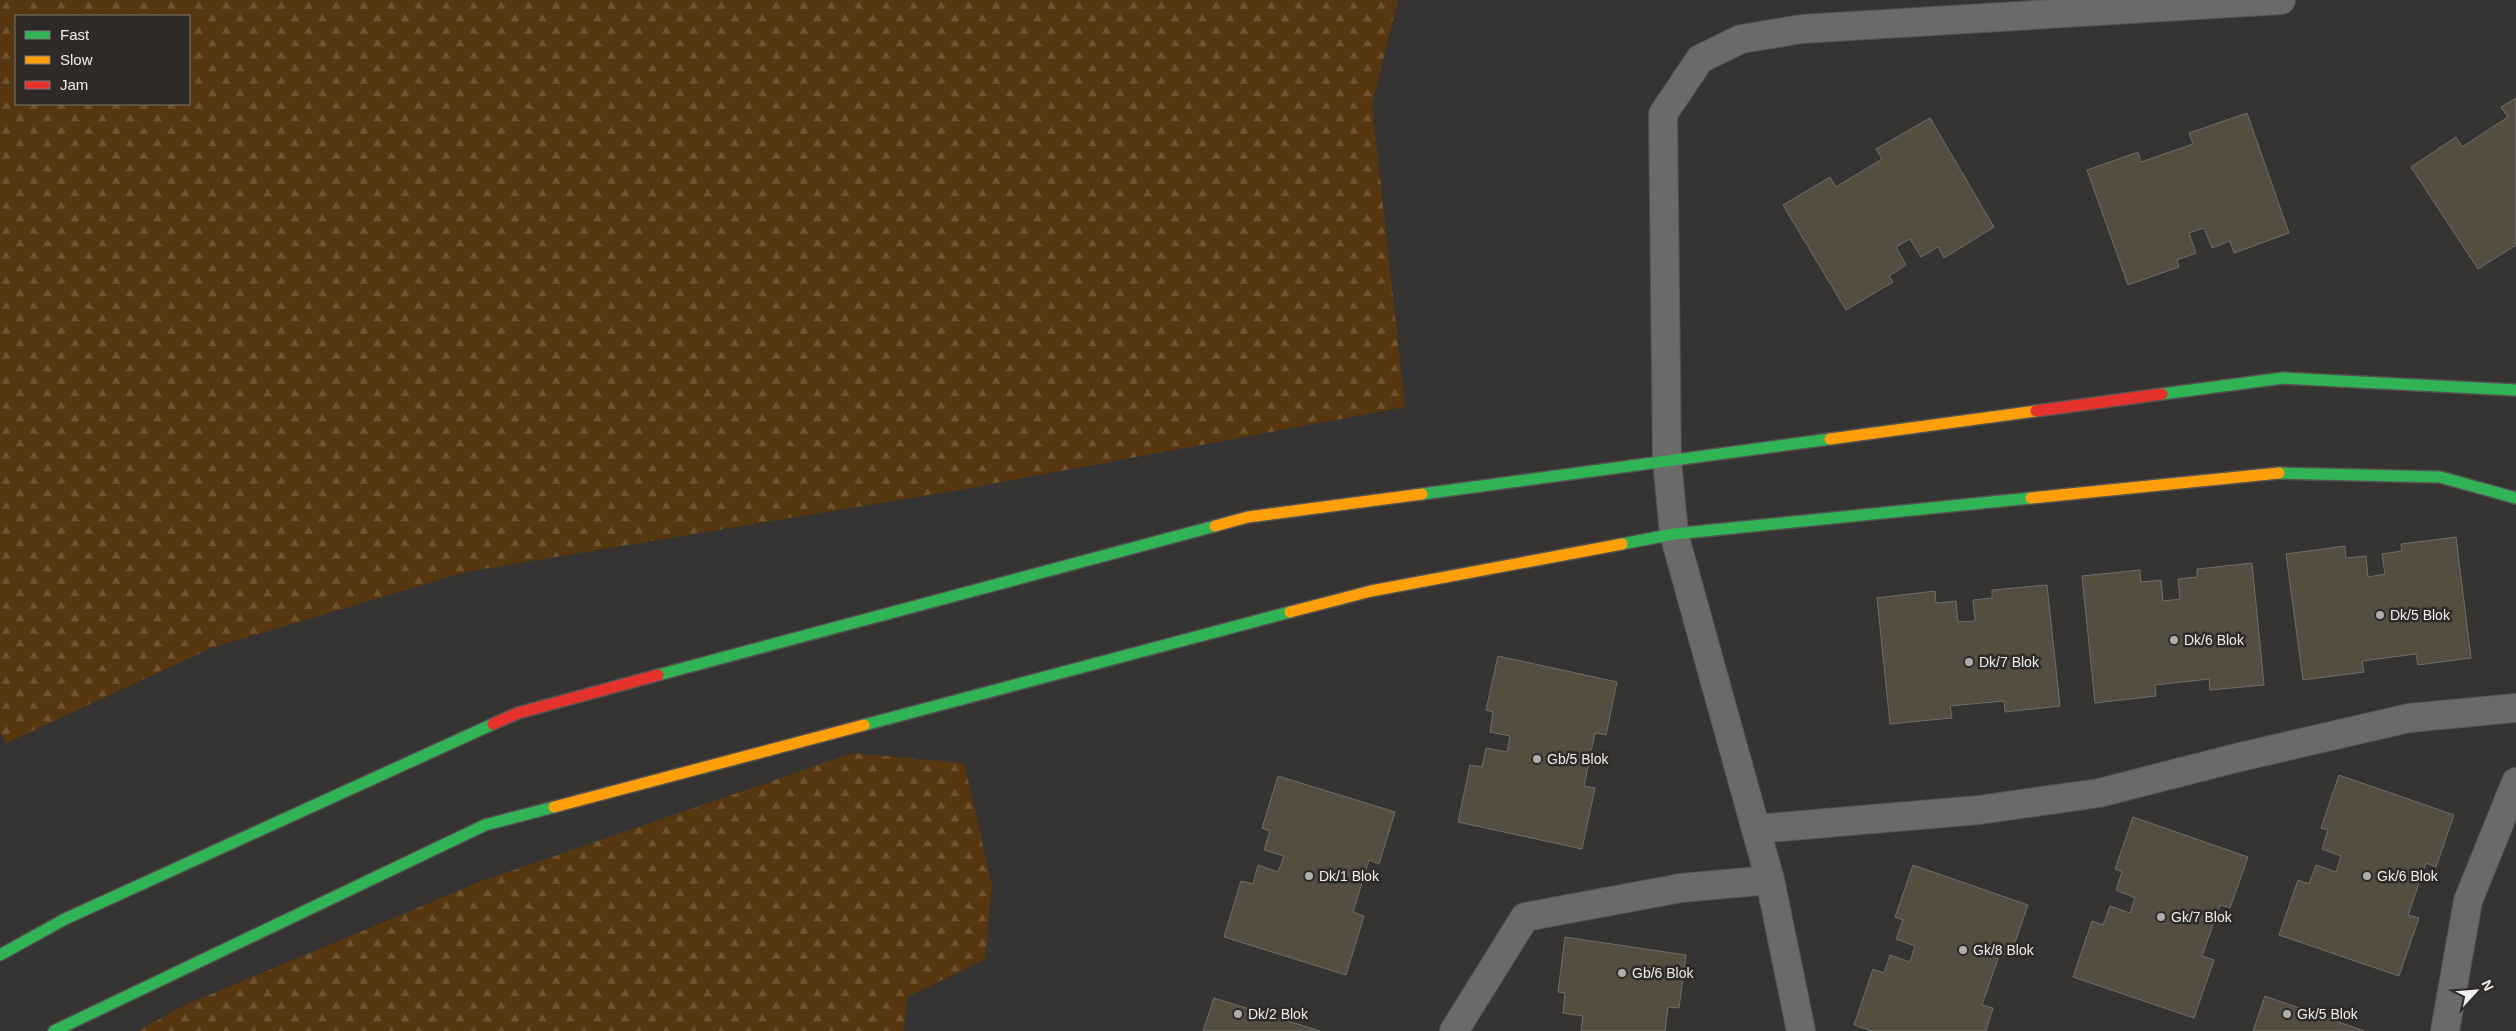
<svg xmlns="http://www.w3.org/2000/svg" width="2516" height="1031" font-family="Arial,sans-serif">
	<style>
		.forest { fill: url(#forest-firs); fill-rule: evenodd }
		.building { fill: #554d3f; stroke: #6f6d6b }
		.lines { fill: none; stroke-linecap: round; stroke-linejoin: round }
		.street-casing { stroke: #545351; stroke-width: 30 }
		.fast-casing { stroke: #545351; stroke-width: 14 }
		.slow-casing { stroke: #545351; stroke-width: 14 }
		.jam-casing { stroke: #545351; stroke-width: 14 }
		.street { stroke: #6c6a69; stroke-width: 28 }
		.fast { stroke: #30b455; stroke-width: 11 }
		.slow { stroke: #ff9f0a; stroke-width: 11 }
		.jam { stroke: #e5322d; stroke-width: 11 }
		.poi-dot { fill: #afaeac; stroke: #2d2a28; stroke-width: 2 }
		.labels { text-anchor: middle; stroke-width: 5; stroke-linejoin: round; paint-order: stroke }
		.poi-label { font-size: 14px; fill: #f0efed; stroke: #2d2a28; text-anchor: start }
	</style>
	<defs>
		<pattern id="forest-firs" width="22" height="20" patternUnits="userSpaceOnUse" patternTransform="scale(1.25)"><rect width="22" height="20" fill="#57370f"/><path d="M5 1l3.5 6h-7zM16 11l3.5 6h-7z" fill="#6f5432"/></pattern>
	</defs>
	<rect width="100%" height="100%" fill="#363432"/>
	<g class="forest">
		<path d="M 0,0 L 1398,0 L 1372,104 L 1405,407 L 964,489 L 465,572 L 211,648 L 6,743 L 0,730 ZM 189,16 L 189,104 L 16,104 L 16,16 Z"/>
		<polygon points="853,753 964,763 992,886 985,959 907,997 904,1031 138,1031 185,1005 482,881"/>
	</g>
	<g class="building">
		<polygon points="2516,98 2516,245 2478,269 2411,167 2456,137 2462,147 2508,117 2501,107"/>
		<polygon points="2247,113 2289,233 2234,253 2230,241 2212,248 2204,228 2189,233 2196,253 2177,260 2179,267 2128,285 2087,170 2138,152 2141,162 2193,144 2189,133"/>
		<polygon points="1930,118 1994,227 1944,258 1938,247 1921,257 1910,239 1896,247 1906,265 1889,276 1893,282 1846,310 1783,205 1830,177 1836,187 1882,159 1876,149"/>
		<polygon points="2456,537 2471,658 2418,665 2416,654 2362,661 2364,672 2303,680 2286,554 2345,546 2346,558 2366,556 2368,577 2385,574 2382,554 2402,551 2401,544"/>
		<polygon points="2252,563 2264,685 2210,690 2209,679 2155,685 2156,696 2095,703 2082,576 2140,570 2141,582 2161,580 2163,601 2180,599 2178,579 2197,577 2197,569"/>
		<polygon points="2047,585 2060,706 2005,712 2004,701 1950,706 1952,718 1890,724 1877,598 1935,591 1936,603 1956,601 1958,622 1975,621 1973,600 1992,598 1992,590"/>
		<polygon points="1498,656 1617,682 1606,735 1595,733 1584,786 1595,788 1582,849 1458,822 1470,765 1482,767 1486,748 1507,752 1510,736 1490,732 1493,712 1486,710"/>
		<polygon points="2339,775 2454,815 2436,867 2426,863 2408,915 2419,918 2399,976 2279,935 2298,880 2309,884 2316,865 2336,872 2341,856 2322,849 2328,830 2321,828"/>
		<polygon points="1278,776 1395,812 1379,864 1369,860 1353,912 1364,916 1346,975 1224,937 1241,881 1253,884 1258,865 1278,872 1284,856 1264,850 1270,831 1262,828"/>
		<polygon points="2133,817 2248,857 2230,908 2220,905 2202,956 2214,960 2194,1018 2073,977 2092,921 2103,925 2110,906 2130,913 2135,898 2116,890 2122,872 2115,869"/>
		<polygon points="1913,865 2028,905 2010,957 2000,953 1982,1005 1993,1008 1986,1031 1872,1031 1854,1025 1873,969 1884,973 1890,955 1910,962 1915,946 1896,939 1903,920 1895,917"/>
		<polygon points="1565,937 1686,955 1679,1008 1668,1007 1665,1031 1581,1031 1583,1016 1563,1013 1565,993 1558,992"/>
		<polygon points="2265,996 2364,1031 2253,1031"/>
		<polygon points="1214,998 1320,1031 1203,1031"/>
	</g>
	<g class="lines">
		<g class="street-casing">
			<g id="street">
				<polyline points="1756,829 1979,810 2099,793 2236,758 2409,718 2516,708"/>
				<polyline points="1454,1031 1525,917 1681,888 1770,880"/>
				<polyline points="1801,1031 1770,880 1674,534 1667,460 1663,114 1700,59 1741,39 1802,29 2281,0"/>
				<polyline points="2445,1031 2468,901 2516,782"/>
			</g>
		</g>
		<g class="fast-casing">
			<g id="fast">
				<polyline points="2162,394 2283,378 2516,390"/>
				<polyline points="2279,473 2440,477 2516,498"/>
				<polyline points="1422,494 1830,439"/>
				<polyline points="1622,544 1674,534 2031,498"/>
				<polyline points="658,675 1215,526"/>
				<polyline points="864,725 1290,612"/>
				<polyline points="0,955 65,919 493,724"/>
				<polyline points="54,1031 485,825 554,807"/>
			</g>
		</g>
		<g class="slow-casing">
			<g id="slow">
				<polyline points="1830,439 2036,411"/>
				<polyline points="2031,498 2279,473"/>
				<polyline points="1215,526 1248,517 1422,494"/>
				<polyline points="1290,612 1371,591 1622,544"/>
				<polyline points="554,807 864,725"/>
			</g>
		</g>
		<g class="jam-casing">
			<g id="jam">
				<polyline points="2036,411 2162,394"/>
				<polyline points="493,724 518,713 658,675"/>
			</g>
		</g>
		<use href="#street" class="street"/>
		<use href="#fast" class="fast"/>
		<use href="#slow" class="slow"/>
		<use href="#jam" class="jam"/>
	</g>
	<g class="poi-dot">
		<circle cx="2380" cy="615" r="5"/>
		<circle cx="2174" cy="640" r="5"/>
		<circle cx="1969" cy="662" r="5"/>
		<circle cx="1537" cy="759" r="5"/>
		<circle cx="1309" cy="876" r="5"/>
		<circle cx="2367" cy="876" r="5"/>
		<circle cx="2161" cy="917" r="5"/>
		<circle cx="1963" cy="950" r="5"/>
		<circle cx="1622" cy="973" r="5"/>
		<circle cx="1238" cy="1014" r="5"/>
		<circle cx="2287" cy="1014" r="5"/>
	</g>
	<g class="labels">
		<g class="poi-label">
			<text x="2390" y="620">Dk/5 Blok</text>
			<text x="2184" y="645">Dk/6 Blok</text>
			<text x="1979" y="667">Dk/7 Blok</text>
			<text x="1547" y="764">Gb/5 Blok</text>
			<text x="1319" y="881">Dk/1 Blok</text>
			<text x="2377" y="881">Gk/6 Blok</text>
			<text x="2171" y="922">Gk/7 Blok</text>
			<text x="1973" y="955">Gk/8 Blok</text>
			<text x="1632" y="978">Gb/6 Blok</text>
			<text x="1248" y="1019">Dk/2 Blok</text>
			<text x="2297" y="1019">Gk/5 Blok</text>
		</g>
	</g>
	<rect x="15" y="15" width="175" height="90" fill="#2d2a28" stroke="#7b7977"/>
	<rect x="25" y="31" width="25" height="8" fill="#30b455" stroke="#7b7977"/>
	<text x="60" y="40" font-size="15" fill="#f0efed">Fast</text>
	<rect x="25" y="56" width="25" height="8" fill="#ff9f0a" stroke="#7b7977"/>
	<text x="60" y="65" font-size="15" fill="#f0efed">Slow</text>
	<rect x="25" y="81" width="25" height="8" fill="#e5322d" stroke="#7b7977"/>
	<text x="60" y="90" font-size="15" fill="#f0efed">Jam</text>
	<g transform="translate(2476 991) rotate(64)" stroke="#2d2a28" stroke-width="4" paint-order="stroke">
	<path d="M0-4L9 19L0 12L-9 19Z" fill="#f0efed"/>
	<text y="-8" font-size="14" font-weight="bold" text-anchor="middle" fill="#f0efed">N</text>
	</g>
</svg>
